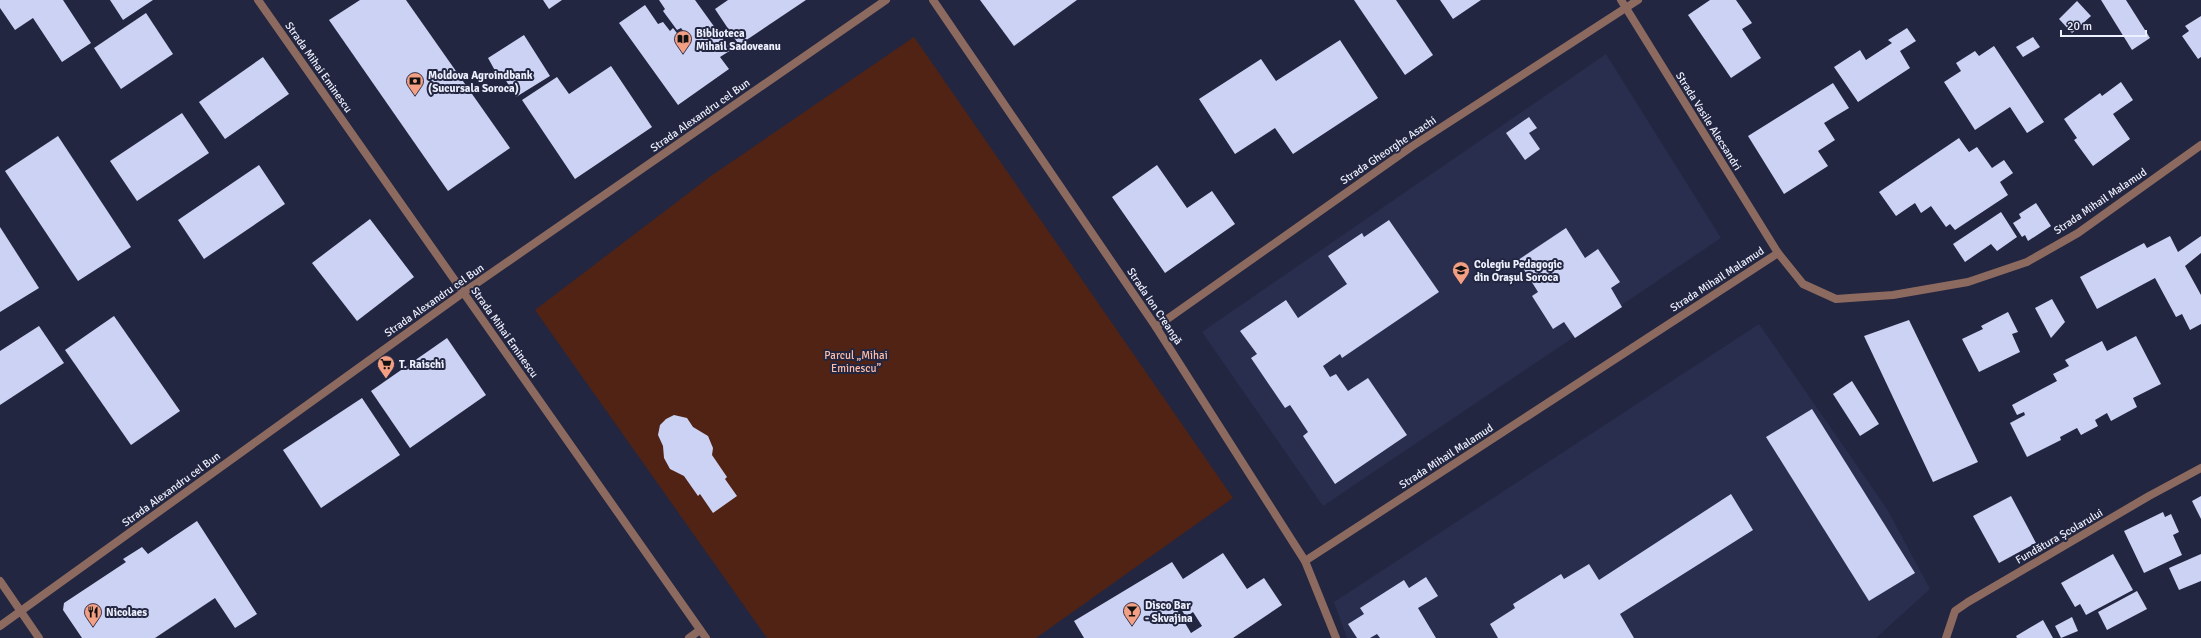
<svg xmlns="http://www.w3.org/2000/svg" width="2201" height="638" font-family="Signika,sans-serif">
	<style>
		.built { fill: #292e4e }
		.green { fill: #512314 }
		.building { fill: #cbd2f4; fill-rule: evenodd }
		.lines { fill: none; stroke-linecap: round; stroke-linejoin: round }
		.street { stroke: #8c6a5f; stroke-width: 8 }
		.labels { text-anchor: middle; stroke-width: 4; stroke-linejoin: round; paint-order: stroke }
		.poi-label { font-size: 11px; font-weight: bold; fill: #edf0fe; stroke: #232640; text-anchor: start }
		.street-label { font-size: 11px; fill: #edf0fe; stroke: #232640 }
		.park-label { font-size: 11px; fill: #febda8; stroke: #232640 }
	</style>
	<rect width="100%" height="100%" fill="#232640"/>
	<g class="built">
		<polygon points="1606,54 1721,238 1323,506 1202,332"/>
		<polygon points="1759,324 1887,509 1930,589 1876,638 1347,638 1334,602"/>
	</g>
	<polygon class="green" points="914,37 1233,498 1036,638 767,638 535,310 711,176"/>
	<g class="building">
		<polygon points="0,0 63,0 91,43 62,62 33,18 15,30 0,8"/>
		<polygon points="110,0 153,0 123,20"/>
		<polygon points="360,0 406,0 510,148 448,191 329,20"/>
		<polygon points="543,0 562,0 549,9"/>
		<polygon points="659,0 695,0 731,50 720,57 729,69 678,105 619,23 645,5 658,24 663,22 670,31 673,28 683,41 688,37 681,28 677,30 663,11 665,9"/>
		<polygon points="728,0 806,0 739,45 715,9"/>
		<polygon points="980,0 1077,0 1014,46"/>
		<polygon points="1354,0 1396,0 1433,55 1405,75"/>
		<polygon points="1440,0 1481,0 1453,19"/>
		<polygon points="1710,0 1736,0 1752,23 1742,29 1761,58 1731,78 1688,15"/>
		<polygon points="2101,0 2126,0 2150,38 2132,50"/>
		<polygon points="2077,1 2091,16 2072,33 2059,19"/>
		<polygon points="146,13 173,54 121,89 94,48"/>
		<polygon points="2201,16 2201,57 2198,59 2182,36 2189,31 2185,26"/>
		<polygon points="1907,28 1916,41 1900,51 1910,68 1858,102 1834,67 1860,50 1866,60 1892,43 1888,40"/>
		<polygon points="524,35 550,76 516,97 502,74 498,76 488,58"/>
		<polygon points="2033,37 2040,47 2023,57 2016,47"/>
		<polygon points="1340,40 1378,98 1293,154 1275,128 1235,154 1199,99 1261,59 1276,81"/>
		<polygon points="1994,46 2044,122 2027,133 2010,107 1975,130 1944,82 1961,71 1956,63 1975,51 1979,56"/>
		<polygon points="263,57 289,94 225,139 199,102"/>
		<polygon points="611,66 652,127 575,179 522,100 557,77 569,94"/>
		<polygon points="2121,82 2133,100 2113,114 2130,139 2093,166 2074,140 2077,138 2064,119 2100,93 2102,96"/>
		<polygon points="1833,83 1849,108 1824,123 1835,140 1818,151 1828,166 1784,194 1748,136"/>
		<polygon points="182,113 209,153 137,201 110,161"/>
		<polygon points="1529,117 1537,128 1529,133 1540,149 1525,160 1506,133"/>
		<polygon points="58,136 131,247 78,281 5,171"/>
		<polygon points="1959,138 1969,152 1977,147 1992,168 2004,160 2013,173 2000,182 2008,195 1955,230 1950,224 1946,227 1931,206 1921,213 1915,203 1896,216 1879,192"/>
		<polygon points="259,165 285,204 204,259 178,220"/>
		<polygon points="1157,165 1187,208 1212,191 1235,224 1165,273 1112,197"/>
		<polygon points="2036,203 2051,226 2028,241 2025,235 2022,237 2013,223 2021,218 2019,214"/>
		<polygon points="2001,212 2017,237 1997,251 1991,244 1965,262 1953,244"/>
		<polygon points="370,219 414,277 357,321 312,263"/>
		<polygon points="1389,220 1439,292 1342,358 1340,354 1323,366 1330,377 1336,374 1348,391 1368,378 1407,435 1335,484 1303,436 1308,432 1290,405 1285,408 1251,358 1257,354 1240,331 1286,300 1298,318 1347,284 1328,256 1362,233 1364,237"/>
		<polygon points="0,227 39,288 0,312"/>
		<polygon points="1566,228 1585,258 1598,249 1620,282 1611,288 1622,307 1575,338 1564,322 1553,329 1532,296 1538,292 1518,260"/>
		<polygon points="2170,236 2178,252 2201,236 2201,253 2185,266 2201,295 2201,324 2190,330 2182,314 2176,317 2155,278 2097,309 2080,277 2144,243 2147,248"/>
		<polygon points="2052,299 2065,322 2051,338 2035,308"/>
		<polygon points="2008,312 2018,332 2012,334 2020,352 1979,372 1962,339 1983,329 1981,326"/>
		<polygon points="114,316 180,411 131,445 65,350"/>
		<polygon points="1909,320 1978,462 1933,482 1864,336"/>
		<polygon points="39,326 64,363 0,405 0,351"/>
		<polygon points="2136,336 2161,384 2133,398 2137,407 2111,421 2107,413 2095,420 2098,426 2081,435 2077,428 2060,437 2061,440 2027,457 2010,423 2025,415 2024,412 2017,415 2012,405 2057,381 2053,374 2069,366 2065,360 2102,341 2107,351"/>
		<polygon points="447,338 486,395 410,448 371,391"/>
		<polygon points="1852,381 1879,424 1860,436 1833,394"/>
		<polygon points="362,398 400,455 321,508 283,450"/>
		<polygon points="1812,409 1915,573 1869,601 1766,437"/>
		<polygon points="674,415 687,418 693,427 708,436 713,448 712,455 727,477 725,479 737,496 713,513 700,494 698,496 684,476 670,469 664,458 663,446 658,435 660,425 666,419"/>
		<polygon points="1731,494 1753,530 1620,614 1634,638 1498,638 1490,624 1515,608 1513,604 1561,574 1564,579 1589,564 1599,580"/>
		<polygon points="2011,496 2036,543 1999,563 1973,516"/>
		<polygon points="2201,496 2201,519 2192,501"/>
		<polygon points="2163,512 2165,517 2171,514 2179,532 2173,535 2182,555 2144,573 2124,531"/>
		<polygon points="197,521 257,614 235,628 215,598 155,638 82,638 63,610 64,603 126,562 123,559 142,547 148,554"/>
		<path d="M 1223,553 L 1247,589 L 1264,578 L 1282,605 L 1233,638 L 1084,638 L 1074,621 L 1172,562 L 1183,579 ZM 1176,601 L 1186,617 L 1193,612 L 1202,626 L 1191,633 L 1173,603 Z"/>
		<polygon points="2113,554 2133,590 2086,615 2080,604 2075,607 2061,583"/>
		<polygon points="2201,554 2201,581 2179,590 2169,568"/>
		<polygon points="1426,577 1438,596 1418,608 1436,638 1380,638 1377,634 1370,638 1357,638 1348,624 1364,614 1360,608 1404,580 1409,588"/>
		<polygon points="2137,591 2147,609 2107,630 2098,612"/>
		<polygon points="2072,617 2078,631 2061,638 2055,626"/>
		<polygon points="2043,620 2053,638 2017,638 2016,636"/>
	</g>
	<g class="lines">
		<g class="street">
			<polyline points="258,0 706,638"/>
			<polyline points="933,0 1156,327 1305,561 1336,638"/>
			<polyline points="1621,0 1778,253"/>
			<polyline points="1156,327 1411,147 1638,0"/>
			<polyline points="1305,561 1778,253 1803,284 1836,299 1893,295 1968,282 2027,262 2078,233 2201,145"/>
			<polyline points="0,581 39,638"/>
			<polyline points="0,626 464,292 886,0"/>
			<polyline points="689,638 700,630"/>
			<polyline points="1946,638 1955,611 1968,602 2149,496 2201,468"/>
		</g>
	</g>
	<defs>
		<g id="library-pin" transform="scale(0.9)"><path d="M0 17L-7.5 6A9.5 9.5 0 1 1 7.5 6Z" fill="#f39f84" stroke="#232640"/><path d="M-6-4Q-3-5.5-.7-3.5V5Q-3 3-6 4ZM6-4Q3-5.5 .7-3.5V5Q3 3 6 4Z" fill="#111"/></g>
		<g id="bank-pin" transform="scale(0.9)"><path d="M0 17L-7.5 6A9.5 9.5 0 1 1 7.5 6Z" fill="#f39f84" stroke="#232640"/><path d="M-6-4H6V4H-6ZM0-2.3a2.3 2.3 0 1 0 0 4.6a2.3 2.3 0 1 0 0-4.6Z" fill="#111"/></g>
		<g id="university-pin" transform="scale(0.9)"><path d="M0 17L-7.5 6A9.5 9.5 0 1 1 7.5 6Z" fill="#f39f84" stroke="#232640"/><path d="M0-5L7-2L0 1L-7-2ZM-4 1L0 2.5L4 1V4Q0 6-4 4Z" fill="#111"/></g>
		<g id="supermarket-pin" transform="scale(0.9)"><path d="M0 17L-7.5 6A9.5 9.5 0 1 1 7.5 6Z" fill="#f39f84" stroke="#232640"/><path d="M-6-5.5h2.5l.6 2H6L4.5 2H-2.5L-4.4-4H-6ZM-1.5 3.2a1.3 1.3 0 1 0 .1 0ZM3 3.2a1.3 1.3 0 1 0 .1 0Z" fill="#111"/></g>
		<g id="bar-pin" transform="scale(0.9)"><path d="M0 17L-7.5 6A9.5 9.5 0 1 1 7.5 6Z" fill="#f39f84" stroke="#232640"/><path d="M-6-5H6L.8 .8V4.5H3.5V6h-7V4.5H-.8V.8Z" fill="#111"/></g>
		<g id="restaurant-pin" transform="scale(0.9)"><path d="M0 17L-7.5 6A9.5 9.5 0 1 1 7.5 6Z" fill="#f39f84" stroke="#232640"/><path d="M-5-6h1v4h1v-4h1v4h1v-4h1v5L-1.5 .5V6h-2V.5L-5-1ZM5-6V6H3V1.5H1.5Q1.5-4 5-6Z" fill="#111"/></g>
	</defs>
	<g fill-rule="evenodd">
		<use href="#library-pin" x="683" y="39"/>
		<use href="#bank-pin" x="415" y="81"/>
		<use href="#university-pin" x="1461" y="270"/>
		<use href="#supermarket-pin" x="386" y="364"/>
		<use href="#bar-pin" x="1132" y="611"/>
		<use href="#restaurant-pin" x="93" y="612"/>
	</g>
	<g class="labels">
		<g class="poi-label">
			<text x="696" y="37">Biblioteca<tspan x="696" dy="13">Mihail Sadoveanu</tspan></text>
			<text x="428" y="79">Moldova Agroindbank<tspan x="428" dy="13">(Sucursala Soroca)</tspan></text>
			<text x="1474" y="268">Colegiu Pedagogic<tspan x="1474" dy="13">din Orașul Soroca</tspan></text>
			<text x="399" y="368">T. Raischi</text>
			<text x="1145" y="609">Disco Bar<tspan x="1145" dy="13">- Skvajina</tspan></text>
			<text x="106" y="616">Nicolaes</text>
		</g>
		<g class="street-label">
			<text transform="translate(319 67) rotate(55)" y="4">Strada Mihai Eminescu</text>
			<text transform="translate(700 115) rotate(-35)" y="4">Strada Alexandru cel Bun</text>
			<text transform="translate(1709 121) rotate(58)" y="4">Strada Vasile Alecsandri</text>
			<text transform="translate(1388 150) rotate(-34)" y="4">Strada Gheorghe Asachi</text>
			<text transform="translate(2100 201) rotate(-34)" y="4">Strada Mihail Malamud</text>
			<text transform="translate(1717 279) rotate(-33)" y="4">Strada Mihail Malamud</text>
			<text transform="translate(434 300) rotate(-35)" y="4">Strada Alexandru cel Bun</text>
			<text transform="translate(1155 306) rotate(56)" y="4">Strada Ion Creangă</text>
			<text transform="translate(505 332) rotate(55)" y="4">Strada Mihai Eminescu</text>
			<text transform="translate(1446 456) rotate(-33)" y="4">Strada Mihail Malamud</text>
			<text transform="translate(171 489) rotate(-36)" y="4">Strada Alexandru cel Bun</text>
			<text transform="translate(2059 536) rotate(-30)" y="4">Fundătura Școlarului</text>
		</g>
		<g class="park-label">
			<text x="856" y="359">Parcul „Mihai<tspan x="856" dy="13">Eminescu”</tspan></text>
		</g>
	</g>
	<path d="M2061 30v6h85v-6" fill="none" stroke="#edf0fe" stroke-width="2"/>
	<text x="2067" y="30" font-size="12" fill="#edf0fe" stroke="#232640" stroke-width="3" paint-order="stroke">20 m</text>
</svg>
